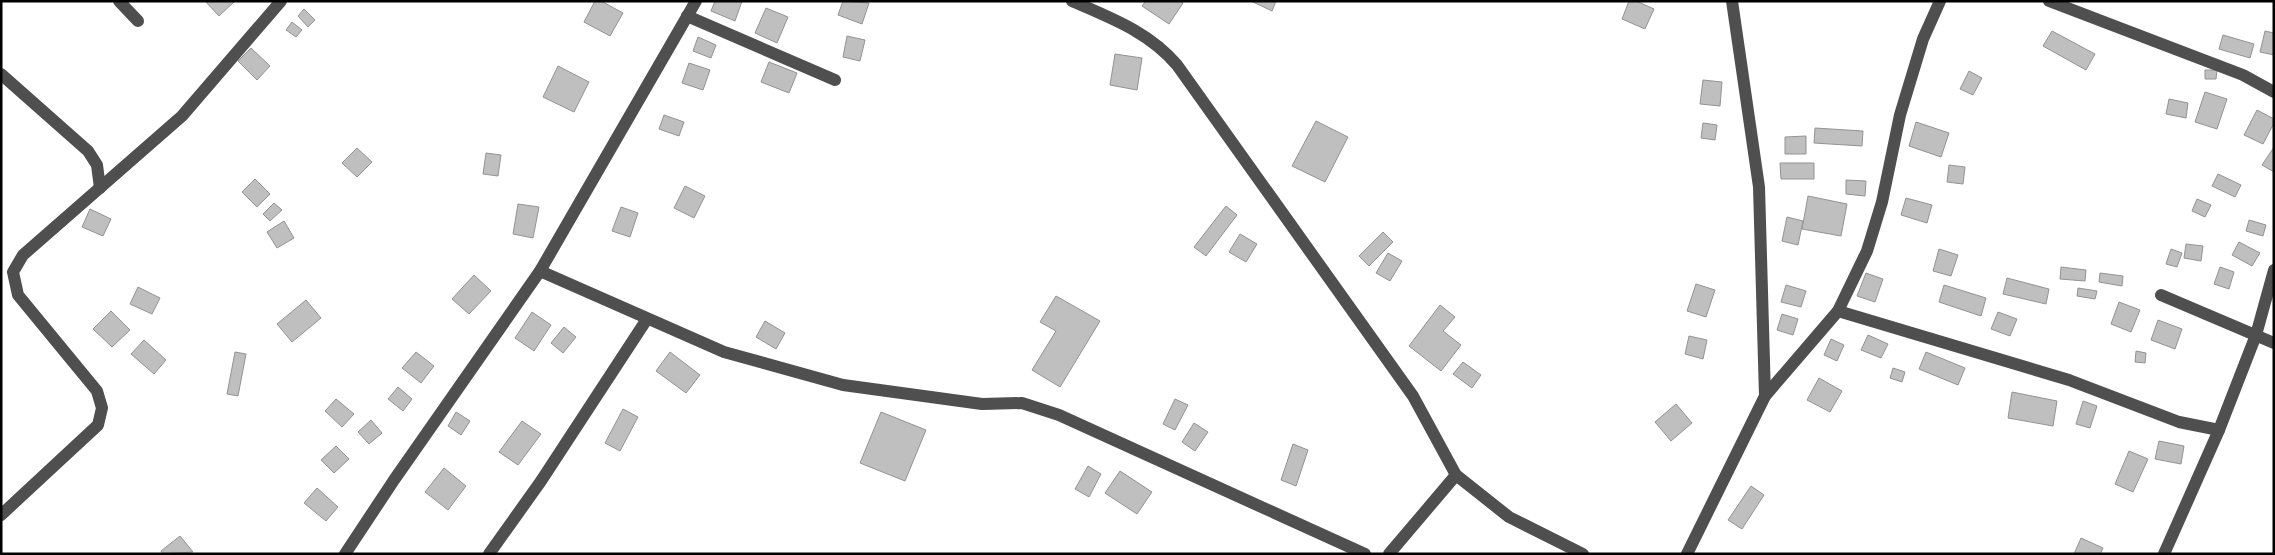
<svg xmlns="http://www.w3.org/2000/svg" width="2275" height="555" font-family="Helvetica,sans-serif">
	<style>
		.building { fill: #bfbfbf; stroke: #939393 }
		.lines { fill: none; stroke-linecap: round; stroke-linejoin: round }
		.minor { stroke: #4f4f4f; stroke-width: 12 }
	</style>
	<rect width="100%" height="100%" fill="#fff"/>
	<g class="building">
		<polygon points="205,1 235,1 219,16"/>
		<polygon points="595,1 601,1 623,13 610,36 584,22"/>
		<polygon points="715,1 742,1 735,21 711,11"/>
		<polygon points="843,1 869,3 862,24 838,15"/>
		<polygon points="1146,1 1180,1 1183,3 1169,24 1142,6"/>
		<polygon points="1251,1 1276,1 1272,11"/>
		<polygon points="1629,1 1636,1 1654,9 1645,29 1622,19"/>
		<polygon points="766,8 788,17 777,43 755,33"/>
		<polygon points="304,9 315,20 308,27 298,16"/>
		<polygon points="292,22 302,30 296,37 286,30"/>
		<polygon points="2052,31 2095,54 2086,70 2043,46"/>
		<polygon points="2265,31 2274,33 2274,55 2260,52"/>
		<polygon points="2223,35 2254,44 2250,58 2219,49"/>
		<polygon points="847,36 865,40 860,61 843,57"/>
		<polygon points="698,37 716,45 711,58 693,51"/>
		<polygon points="251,48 270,66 257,80 238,61"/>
		<polygon points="1115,54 1142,58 1137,90 1110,85"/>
		<polygon points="769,62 797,73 789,93 761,82"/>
		<polygon points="689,63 710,70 703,90 682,83"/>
		<polygon points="558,66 589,82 574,112 543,97"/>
		<polygon points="2205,70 2217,70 2216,79 2205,79"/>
		<polygon points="1969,71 1982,78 1973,95 1960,89"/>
		<polygon points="1703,80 1722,82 1720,106 1700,104"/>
		<polygon points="2205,92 2227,99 2217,129 2195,122"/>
		<polygon points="2169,99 2188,103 2186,118 2166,114"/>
		<polygon points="2257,110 2274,119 2274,123 2263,144 2244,135"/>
		<polygon points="664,115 684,122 679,136 659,129"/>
		<polygon points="1316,121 1348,137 1325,182 1292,166"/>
		<polygon points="1916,122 1949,133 1941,157 1909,146"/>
		<polygon points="1703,123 1717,125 1715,140 1701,138"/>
		<polygon points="1815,128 1863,131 1862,146 1814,143"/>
		<polygon points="1806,136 1806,154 1785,154 1785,137"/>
		<polygon points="2274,147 2274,172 2262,165"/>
		<polygon points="357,148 372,162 357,177 342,163"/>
		<polygon points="486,153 501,155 498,176 483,174"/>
		<polygon points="1780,163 1814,163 1814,179 1781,179"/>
		<polygon points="1949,165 1965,167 1963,184 1947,182"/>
		<polygon points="2218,174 2241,185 2235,197 2212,186"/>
		<polygon points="255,179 270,194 257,207 242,192"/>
		<polygon points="1846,180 1866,181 1865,196 1846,194"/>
		<polygon points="685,186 705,196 694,218 674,208"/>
		<polygon points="1808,196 1847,204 1841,236 1802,229"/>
		<polygon points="1906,198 1932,205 1927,223 1901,215"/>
		<polygon points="2197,199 2211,205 2205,217 2192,211"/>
		<polygon points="274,203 282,210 270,221 263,214"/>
		<polygon points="518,204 539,207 533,238 513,234"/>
		<polygon points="1226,206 1237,215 1206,256 1194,247"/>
		<polygon points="621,207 638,213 630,237 612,231"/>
		<polygon points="90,209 111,219 103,236 82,227"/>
		<polygon points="1787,217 1803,221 1798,245 1782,241"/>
		<polygon points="2249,220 2266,225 2263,236 2246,231"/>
		<polygon points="284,221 294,238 277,248 267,232"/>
		<polygon points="1383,232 1393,242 1369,266 1359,256"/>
		<polygon points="1240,234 1257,244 1246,262 1229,252"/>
		<polygon points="2239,242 2260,253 2252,266 2232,255"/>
		<polygon points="2186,244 2203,246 2201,261 2184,258"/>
		<polygon points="1939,249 1958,255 1951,276 1933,271"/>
		<polygon points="2171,249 2182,253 2177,267 2166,264"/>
		<polygon points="1388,253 1402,261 1390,281 1376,273"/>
		<polygon points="2061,267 2086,270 2085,281 2060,279"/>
		<polygon points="2220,267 2234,272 2229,289 2214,284"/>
		<polygon points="1866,273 1883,279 1875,302 1857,296"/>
		<polygon points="2100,273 2123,276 2122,286 2099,282"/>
		<polygon points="474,275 491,291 469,314 452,299"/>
		<polygon points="2007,278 2049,289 2046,304 2003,294"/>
		<polygon points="1696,284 1715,290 1706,317 1687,311"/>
		<polygon points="1786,285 1806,291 1801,307 1781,302"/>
		<polygon points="1944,285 1986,298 1981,316 1939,302"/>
		<polygon points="138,287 160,298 152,314 130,304"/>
		<polygon points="2078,288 2097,291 2095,299 2077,296"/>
		<polygon points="1056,296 1100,321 1060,387 1032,370 1056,331 1040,322"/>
		<polygon points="306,300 321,318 292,342 277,324"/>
		<polygon points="2119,302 2140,310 2131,332 2111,324"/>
		<polygon points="1440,305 1455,317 1443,331 1461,345 1441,371 1409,346"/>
		<polygon points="111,311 130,330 112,347 93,329"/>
		<polygon points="532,312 551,325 534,351 515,338"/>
		<polygon points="1998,312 2017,319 2010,336 1991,329"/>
		<polygon points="1782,314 1798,319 1793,335 1777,330"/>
		<polygon points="2158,320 2182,329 2175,349 2151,340"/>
		<polygon points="765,321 785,333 776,349 756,337"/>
		<polygon points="564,327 576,337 563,353 551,343"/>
		<polygon points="1868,335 1888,344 1881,358 1861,350"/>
		<polygon points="1689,336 1707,340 1703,359 1685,354"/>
		<polygon points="1831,339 1844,345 1837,361 1824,355"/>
		<polygon points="144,340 166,360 154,374 131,354"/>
		<polygon points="2136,351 2146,353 2145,363 2135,362"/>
		<polygon points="235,352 246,354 238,396 227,394"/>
		<polygon points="416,352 434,366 421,383 402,368"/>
		<polygon points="670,352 700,375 686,393 656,371"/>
		<polygon points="1926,352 1965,368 1958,385 1919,369"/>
		<polygon points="1463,362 1481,375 1472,388 1453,374"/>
		<polygon points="1893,368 1905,372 1902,382 1890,378"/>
		<polygon points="1819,378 1842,391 1830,412 1807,400"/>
		<polygon points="398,387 412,399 403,411 388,399"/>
		<polygon points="2012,392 2057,401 2053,426 2008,418"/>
		<polygon points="336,399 354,414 342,427 325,411"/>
		<polygon points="1175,399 1188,405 1175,430 1163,424"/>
		<polygon points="2083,401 2097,406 2090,428 2076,424"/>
		<polygon points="1676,404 1692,423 1671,441 1655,422"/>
		<polygon points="623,409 638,417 620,451 605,443"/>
		<polygon points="456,412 470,421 461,435 448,426"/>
		<polygon points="881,412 926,430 905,481 860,463"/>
		<polygon points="371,420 382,433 369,444 358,432"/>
		<polygon points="522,421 541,434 518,465 499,452"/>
		<polygon points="1194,423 1208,432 1195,451 1182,442"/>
		<polygon points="2159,441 2184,446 2181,464 2155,459"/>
		<polygon points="1293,444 1308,450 1296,486 1281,480"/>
		<polygon points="336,446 349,459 334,473 321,460"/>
		<polygon points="2129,451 2148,459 2133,492 2115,484"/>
		<polygon points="1088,466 1101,474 1089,497 1075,489"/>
		<polygon points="444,468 466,486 448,510 425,492"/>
		<polygon points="1120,471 1152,492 1137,514 1105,493"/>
		<polygon points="1751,486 1764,495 1742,529 1728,520"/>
		<polygon points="317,488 338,507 326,521 304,503"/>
		<polygon points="180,536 193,552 163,554 161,551"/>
		<polygon points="2081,538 2103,548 2100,554 2074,554"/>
	</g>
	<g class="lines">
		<g class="minor">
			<polyline points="119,1 138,21"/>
			<path d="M 1072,1 C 1111,18 1149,32 1177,65 L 1413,396 L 1456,475 L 1509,517 L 1583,554"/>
			<polyline points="1732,1 1759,187 1765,396"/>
			<polyline points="2049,1 2243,75 2274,92"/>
			<polyline points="687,16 835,80"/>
			<polyline points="1,74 88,151 97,165 100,188"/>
			<polyline points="540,271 724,352 843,385 982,404 1022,403 1059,415 1365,554"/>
			<polyline points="2161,295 2274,343"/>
			<polyline points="1838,311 2069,380 2179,422 2219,430"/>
			<polyline points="1,515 98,425 102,408 97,391 18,295 13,272 23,255 182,116 281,1"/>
			<polyline points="345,554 394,480 540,271 696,1"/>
			<polyline points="489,554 541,481 647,319"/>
			<polyline points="1389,554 1456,475"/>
			<polyline points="1687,554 1765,396 1838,311 1867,251 1882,202 1900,115 1923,39 1940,1"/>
			<polyline points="2164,554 2219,430 2256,335 2274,270"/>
		</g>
	</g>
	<rect width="2275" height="555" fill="none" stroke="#000000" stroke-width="5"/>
</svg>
